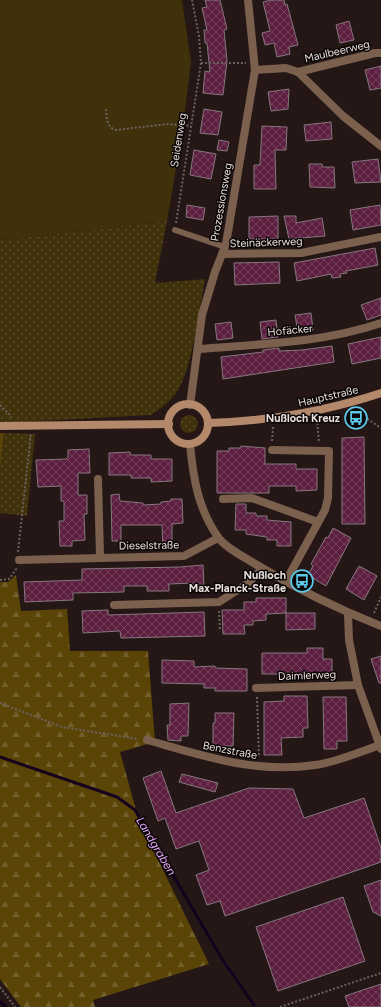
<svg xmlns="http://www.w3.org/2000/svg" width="381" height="1007" font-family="Figtree,sans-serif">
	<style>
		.grass { fill: url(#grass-dots) }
		.forest { fill: url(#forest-firs) }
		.garden { fill: #3f310a }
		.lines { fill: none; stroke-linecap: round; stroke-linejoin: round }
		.stream { stroke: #15001d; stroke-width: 3 }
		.building { fill: url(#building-cross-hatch); stroke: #86777e }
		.path { stroke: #6d6160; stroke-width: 2; stroke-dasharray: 2 2; stroke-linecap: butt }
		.lane { stroke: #7b604e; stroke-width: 6 }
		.street { stroke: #7b604e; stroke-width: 8 }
		.secondary { stroke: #b3886b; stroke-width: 8 }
		.labels { text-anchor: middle; stroke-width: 3; stroke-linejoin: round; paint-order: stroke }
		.street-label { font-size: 11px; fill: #e8dedd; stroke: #090504 }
		.poi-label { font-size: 11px; font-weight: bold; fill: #e8dedd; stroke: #090504; text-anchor: end }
		.water-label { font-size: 12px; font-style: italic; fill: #e1a4f4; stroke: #090504 }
	</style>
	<defs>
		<pattern id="grass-dots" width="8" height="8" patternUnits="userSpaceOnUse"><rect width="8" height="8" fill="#3f310a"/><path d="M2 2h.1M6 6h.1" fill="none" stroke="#5b4e2d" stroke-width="1.8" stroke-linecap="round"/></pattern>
		<pattern id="forest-firs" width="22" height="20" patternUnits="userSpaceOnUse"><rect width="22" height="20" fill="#5a4507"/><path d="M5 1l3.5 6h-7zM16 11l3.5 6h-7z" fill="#725f2b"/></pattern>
		<pattern id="building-cross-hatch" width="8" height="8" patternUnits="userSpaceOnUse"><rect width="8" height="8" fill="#5c1f40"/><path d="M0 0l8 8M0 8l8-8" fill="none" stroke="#733f5b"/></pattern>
	</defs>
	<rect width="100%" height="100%" fill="#241716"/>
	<g class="grass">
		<path d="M 167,221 L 155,283 L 205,279 C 200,306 192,369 178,390 C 172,401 161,408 151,415 L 0,423 L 0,240 Z"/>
		<circle cx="189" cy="424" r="9"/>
		<polygon points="4,433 35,434 27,516 0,513 0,467"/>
	</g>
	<g class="forest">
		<polygon points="0,433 4,433 0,467"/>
		<polygon points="16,575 21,611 67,609 70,651 148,651 155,742 120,752 139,821 209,964 93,1000 95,1007 21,1007 0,979 0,582 8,582"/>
	</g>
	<polygon class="garden" points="0,0 182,0 191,62 182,134 167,221 0,240"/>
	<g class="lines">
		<g class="stream">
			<polyline points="0,757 117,797 135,810 222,959 254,1005"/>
			<polyline points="0,1001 6,1007"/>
		</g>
	</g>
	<g class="building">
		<polygon points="205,0 220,0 227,29 224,30 227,61 223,95 203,93 205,71 210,72 207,43 205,43 204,30 207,30 202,8 207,7"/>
		<polygon points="271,0 284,0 285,5 287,4 298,45 289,47 290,54 277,57 274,43 265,45 262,33 270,31 263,2"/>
		<polygon points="349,21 354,40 340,43 336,25"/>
		<polygon points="381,66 381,88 370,90 365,70"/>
		<polygon points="289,89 288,109 271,111 268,92"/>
		<polygon points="204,109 222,112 218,135 200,133"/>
		<polygon points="331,122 332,139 306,141 304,125"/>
		<polygon points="262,126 287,127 286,150 275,150 276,189 254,189 254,165 260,165"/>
		<polygon points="219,140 229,142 227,151 217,150"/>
		<polygon points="194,150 216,154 211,179 190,175"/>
		<polygon points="378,159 381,182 355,183 352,162"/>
		<polygon points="309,164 322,164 322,167 334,167 335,188 310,187"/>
		<polygon points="187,205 205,208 203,220 186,217"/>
		<polygon points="380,205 381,225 353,230 350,210"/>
		<polygon points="278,216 278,239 249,239 249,217"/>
		<polygon points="284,216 296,216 296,223 322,218 325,236 289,239"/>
		<polygon points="375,248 378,265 346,271 347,273 340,274 341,277 332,278 331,274 297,281 294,263"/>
		<polygon points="279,262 280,283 235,285 234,263"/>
		<polygon points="381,298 381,315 367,320 361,305"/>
		<polygon points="311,313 313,330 298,333 295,315"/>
		<polygon points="276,320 278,337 262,339 260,322"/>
		<polygon points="231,322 233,338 217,340 215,324"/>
		<polygon points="381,337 381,358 352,364 348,344"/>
		<polygon points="332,346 334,362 223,379 221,357 263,352 263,350 279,348 279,351 302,350"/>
		<polygon points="364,437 365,524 342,524 342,438"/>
		<polygon points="241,446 265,448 265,464 296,464 296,469 317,469 317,490 296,491 296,486 269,486 269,493 217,493 217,451 229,451 229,448 241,448"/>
		<polygon points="89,449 90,473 78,473 78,495 87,495 87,514 84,514 85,540 72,541 72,546 60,546 59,521 64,521 64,501 61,501 61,486 38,487 36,460 66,459 68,457 68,450"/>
		<polygon points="130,452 130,455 151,455 151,459 172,459 172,481 151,482 151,478 131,478 131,475 109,475 109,453"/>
		<polygon points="119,494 120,501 143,503 143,505 161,504 161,502 171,501 171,499 182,499 183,523 172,524 172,548 163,548 162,525 121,525 121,541 112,541 111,495"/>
		<polygon points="236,504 246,504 246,513 256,513 256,516 267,516 267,520 291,522 291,546 277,546 277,540 267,540 267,537 246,534 246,530 235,530"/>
		<polygon points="333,528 351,538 326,586 308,575 313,566 311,564 326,537 328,538"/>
		<polygon points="203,565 204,586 193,587 193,583 169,584 169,591 147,591 147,586 124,586 124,592 73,593 73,600 25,602 24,582 82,580 82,569 180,567"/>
		<polygon points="359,566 377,576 364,600 346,589"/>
		<polygon points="256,598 286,598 286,613 266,614 266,620 253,621 253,625 244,625 245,634 223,634 222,610 244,610 244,602 256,602"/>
		<polygon points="108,610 108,615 204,612 205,636 121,638 120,631 83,633 82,611"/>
		<polygon points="286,613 315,613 315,629 286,630"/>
		<polygon points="307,648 323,648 323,659 332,659 332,674 262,674 262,653 307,653"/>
		<polygon points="381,656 381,683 379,683 371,659"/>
		<polygon points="162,660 194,661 194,667 215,666 215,668 247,669 247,691 215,691 215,688 204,688 204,684 162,683"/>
		<polygon points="284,696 307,696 308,728 303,728 303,737 281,738 282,755 264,755 264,702 284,701"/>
		<polygon points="323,697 346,697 347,741 337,741 337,749 324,749"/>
		<polygon points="189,703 188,736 181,736 181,741 168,740 167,725 170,725 170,704"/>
		<polygon points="215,713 234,713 233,746 213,746 213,723 215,723"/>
		<polygon points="161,771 176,813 249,788 293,789 304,818 364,798 381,848 381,862 225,916 220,901 207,905 196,875 209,870 199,841 176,849 165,818 158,821 143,778"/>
		<polygon points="182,774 218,783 215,792 179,782"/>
		<polygon points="381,880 381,916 373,912 364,886"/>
		<polygon points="343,897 365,961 278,991 256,927"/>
		<polygon points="381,984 381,1007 349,1007 345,996"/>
	</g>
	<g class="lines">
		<g class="path">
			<polyline points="201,63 246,63"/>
			<path d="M 106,109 C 107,118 106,127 116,130 L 168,124 L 191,126"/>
			<polyline points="176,223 201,63 199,36 192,0"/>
			<polyline points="0,405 12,417"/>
			<polyline points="354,410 381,428"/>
			<polyline points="317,419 319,443"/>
			<polyline points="272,441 273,427"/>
			<polyline points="18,552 31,433"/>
			<polyline points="0,580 9,579 17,568"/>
			<polyline points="219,611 220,631"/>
			<polyline points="374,613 381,597"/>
			<polyline points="257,697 259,757"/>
			<polyline points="0,703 62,727 138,739"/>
			<polyline points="0,987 15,1007"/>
			<polyline points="280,1007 381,973"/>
		</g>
		<polyline class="lane" points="175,230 225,247"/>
		<g class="street">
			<polyline points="255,70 286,68 298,72 343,116 381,146"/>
			<polyline points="298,72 375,53 381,53"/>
			<polyline points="222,254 301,253 381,237"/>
			<path d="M 198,349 C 260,344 322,343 381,323"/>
			<polyline points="190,405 202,315 215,272 226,244 255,70 248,0"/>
			<path d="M 190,444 C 193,477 198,509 218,537 C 224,546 237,553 247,559 C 289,585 335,608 381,626"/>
			<polyline points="272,450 329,451 328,498 325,510 286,581"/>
			<polyline points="98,479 100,557"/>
			<polyline points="223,499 252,498 318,522"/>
			<polyline points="19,560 184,556 218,538"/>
			<polyline points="114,605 219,602 247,584 262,569"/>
			<polyline points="348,613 349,640 358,685 381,749"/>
			<polyline points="256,688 358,685"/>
			<path d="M 147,740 C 204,756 256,774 315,765 C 337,762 359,752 380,745"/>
		</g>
		<g class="secondary">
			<circle cx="188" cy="424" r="20"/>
			<path d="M 208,423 C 268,421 324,412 381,393"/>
			<polyline points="0,426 169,424"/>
		</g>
	</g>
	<defs>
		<g id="bus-ring" transform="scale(1.15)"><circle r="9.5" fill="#090504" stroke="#5cc7e7" stroke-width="1.5"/><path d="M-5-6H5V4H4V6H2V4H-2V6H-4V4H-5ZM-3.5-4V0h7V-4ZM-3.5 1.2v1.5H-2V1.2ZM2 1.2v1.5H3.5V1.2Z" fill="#5cc7e7"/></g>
	</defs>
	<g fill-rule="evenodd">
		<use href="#bus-ring" x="356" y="418"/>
		<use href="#bus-ring" x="302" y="581"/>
	</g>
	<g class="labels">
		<g class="street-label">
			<text transform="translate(337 51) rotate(-13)" y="4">Maulbeerweg</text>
			<text transform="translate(178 140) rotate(-81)" y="4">Seidenweg</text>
			<text transform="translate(221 202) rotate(-80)" y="4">Prozessionsweg</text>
			<text transform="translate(266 242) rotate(-2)" y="4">Steinäckerweg</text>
			<text transform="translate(290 330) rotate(-5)" y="4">Hofäcker</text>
			<text transform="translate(328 396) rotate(-13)" y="4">Hauptstraße</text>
			<text transform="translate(149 545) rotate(-1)" y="4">Dieselstraße</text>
			<text transform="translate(307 675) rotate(-2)" y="4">Daimlerweg</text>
			<text transform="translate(230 750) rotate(11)" y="4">Benzstraße</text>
		</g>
		<g class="poi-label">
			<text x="340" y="422">Nußloch Kreuz</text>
			<text x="286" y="579">Nußloch<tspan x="286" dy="13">Max-Planck-Straße</tspan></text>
		</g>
		<g class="water-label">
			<text transform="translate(156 846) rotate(59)" y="4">Landgraben</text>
		</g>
	</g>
</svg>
